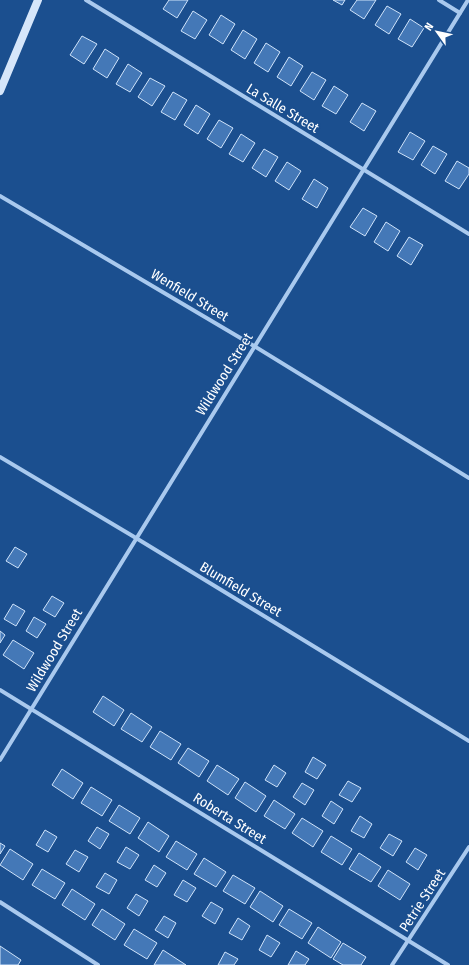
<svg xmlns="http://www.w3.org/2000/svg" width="469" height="965" font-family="'Fira Sans Condensed',sans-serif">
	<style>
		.building { fill: #4478b7; stroke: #cfe3fa }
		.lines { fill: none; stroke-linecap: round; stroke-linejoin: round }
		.minor { stroke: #a9c9ee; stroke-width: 4 }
		.secondary { stroke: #d6e6fa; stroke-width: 8 }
		.labels { text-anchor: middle; stroke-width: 3.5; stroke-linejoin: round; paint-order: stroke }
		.street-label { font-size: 14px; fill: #fff; stroke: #1b4f8f }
	</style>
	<rect width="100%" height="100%" fill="#1b4f8f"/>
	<g class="building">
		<polygon points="169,0 188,0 177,18 163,9"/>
		<polygon points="333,0 345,0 342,5"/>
		<polygon points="357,0 376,0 364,19 350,10"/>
		<polygon points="387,6 401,14 389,34 375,25"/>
		<polygon points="193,11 207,20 195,39 181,31"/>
		<polygon points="221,15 235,24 223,44 209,35"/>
		<polygon points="410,19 424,28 412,47 398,39"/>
		<polygon points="243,30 257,39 245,59 231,50"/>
		<polygon points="82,36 97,44 84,64 70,55"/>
		<polygon points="266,43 280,52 268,72 254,63"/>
		<polygon points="105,49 119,58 107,78 93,69"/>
		<polygon points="289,57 303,66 291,86 277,77"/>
		<polygon points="128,64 142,73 130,92 116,84"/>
		<polygon points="312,72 326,80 314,100 300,91"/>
		<polygon points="150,78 165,86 152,106 138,97"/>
		<polygon points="334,86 348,95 336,114 322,106"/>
		<polygon points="173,92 187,100 175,120 161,112"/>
		<polygon points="362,103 376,111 364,131 350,122"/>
		<polygon points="196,105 210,114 198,134 184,125"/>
		<polygon points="219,120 233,128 221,148 207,139"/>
		<polygon points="410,132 425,141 413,160 398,152"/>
		<polygon points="241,134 255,143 243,162 229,154"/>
		<polygon points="433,146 447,154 435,174 421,165"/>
		<polygon points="264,149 278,157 266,177 252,168"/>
		<polygon points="457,161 469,168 469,174 459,189 445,181"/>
		<polygon points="287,162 301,171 289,190 275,181"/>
		<polygon points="314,179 328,188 317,208 302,199"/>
		<polygon points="363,208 377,216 365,236 350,227"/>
		<polygon points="386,222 400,231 388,251 374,242"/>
		<polygon points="409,237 423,245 411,265 397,256"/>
		<polygon points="15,547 27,554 18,568 6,561"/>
		<polygon points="52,596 64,603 55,617 43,610"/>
		<polygon points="13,604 25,611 16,626 4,619"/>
		<polygon points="34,617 46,624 37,638 26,631"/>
		<polygon points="0,631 5,635 0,643"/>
		<polygon points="13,640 34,653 24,669 3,655"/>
		<polygon points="103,696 124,710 114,726 93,712"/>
		<polygon points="131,713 152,727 142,742 121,729"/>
		<polygon points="160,731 181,744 171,760 150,747"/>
		<polygon points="188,748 209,761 199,777 178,763"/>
		<polygon points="313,757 326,765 317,779 305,772"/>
		<polygon points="217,765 239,779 228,795 207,781"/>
		<polygon points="274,765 286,773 277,787 265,780"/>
		<polygon points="62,769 83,783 73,799 52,785"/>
		<polygon points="348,781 361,788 352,802 339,795"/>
		<polygon points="245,782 266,796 256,812 235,798"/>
		<polygon points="302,783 314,790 305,805 293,797"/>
		<polygon points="91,787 112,800 102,816 81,803"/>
		<polygon points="274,800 295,814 285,829 264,816"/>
		<polygon points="331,801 343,809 334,824 322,816"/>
		<polygon points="119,805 140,818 130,834 109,821"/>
		<polygon points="360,816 372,824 364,838 351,831"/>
		<polygon points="302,818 323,831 313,847 292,833"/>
		<polygon points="148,822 169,836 159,852 138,838"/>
		<polygon points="97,827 109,834 100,849 88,841"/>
		<polygon points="45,830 57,837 48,852 36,845"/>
		<polygon points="389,834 402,841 393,856 380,848"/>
		<polygon points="331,836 352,849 342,865 321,852"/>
		<polygon points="176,841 197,854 187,870 166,857"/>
		<polygon points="0,843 5,846 0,854"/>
		<polygon points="126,847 139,855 130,869 117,862"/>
		<polygon points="415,848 427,855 418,870 406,862"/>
		<polygon points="10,849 33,864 23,880 0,865"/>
		<polygon points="75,850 88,857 79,872 66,864"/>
		<polygon points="359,853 381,867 371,882 349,869"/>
		<polygon points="204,858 226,872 216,887 194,874"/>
		<polygon points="154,865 166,873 157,887 145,880"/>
		<polygon points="42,869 65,883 55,899 32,885"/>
		<polygon points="388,870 410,884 400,900 378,886"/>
		<polygon points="105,873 117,880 109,894 96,887"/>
		<polygon points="233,875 255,888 245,904 223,891"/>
		<polygon points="183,880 196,888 187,902 174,895"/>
		<polygon points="72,889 95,904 85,920 62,905"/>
		<polygon points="260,891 283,906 273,922 250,907"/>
		<polygon points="136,894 148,901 139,916 127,908"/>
		<polygon points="211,902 223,909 215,924 202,916"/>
		<polygon points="102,909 125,924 115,940 92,925"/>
		<polygon points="289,909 312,923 302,939 279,925"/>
		<polygon points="164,916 176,923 168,938 155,930"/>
		<polygon points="238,918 250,926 242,940 229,933"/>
		<polygon points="318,927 341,942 331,958 308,943"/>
		<polygon points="134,929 157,943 147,959 124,945"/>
		<polygon points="267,935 280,943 271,957 259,950"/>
		<polygon points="343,943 366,957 361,965 343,965 333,959"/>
		<polygon points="0,946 21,960 18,965 0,965"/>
		<polygon points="163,950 186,965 154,965"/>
		<polygon points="296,951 309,959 305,965 288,965"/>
		<polygon points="225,952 238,959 234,965 218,965"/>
	</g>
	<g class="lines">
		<g class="minor">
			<polyline points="86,0 469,234"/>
			<polyline points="439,0 460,13"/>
			<polyline points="0,196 254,346 469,478"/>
			<polyline points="0,457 136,538 469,741"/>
			<polyline points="0,690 448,965"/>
			<polyline points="0,760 468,0"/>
			<polyline points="0,902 98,965"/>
			<polyline points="392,965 469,847"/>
		</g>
		<polyline class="secondary" points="0,91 38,0"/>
	</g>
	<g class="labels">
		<g class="street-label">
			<text transform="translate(283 108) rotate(31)" y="5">La Salle Street</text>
			<text transform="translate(190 295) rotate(31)" y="5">Wenfield Street</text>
			<text transform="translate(224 374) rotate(-58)" y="5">Wildwood Street</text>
			<text transform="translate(241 589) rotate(31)" y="5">Blumfield Street</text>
			<text transform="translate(54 650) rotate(-59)" y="5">Wildwood Street</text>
			<text transform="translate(230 818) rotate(32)" y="5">Roberta Street</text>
			<text transform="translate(422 900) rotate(-57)" y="5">Petrie Street</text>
		</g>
	</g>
	<g transform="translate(437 32) rotate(303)" stroke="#1b4f8f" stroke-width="3" paint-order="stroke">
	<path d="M0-3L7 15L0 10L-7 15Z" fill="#ffffff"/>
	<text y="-6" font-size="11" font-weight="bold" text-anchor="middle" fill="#ffffff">N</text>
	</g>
</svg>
